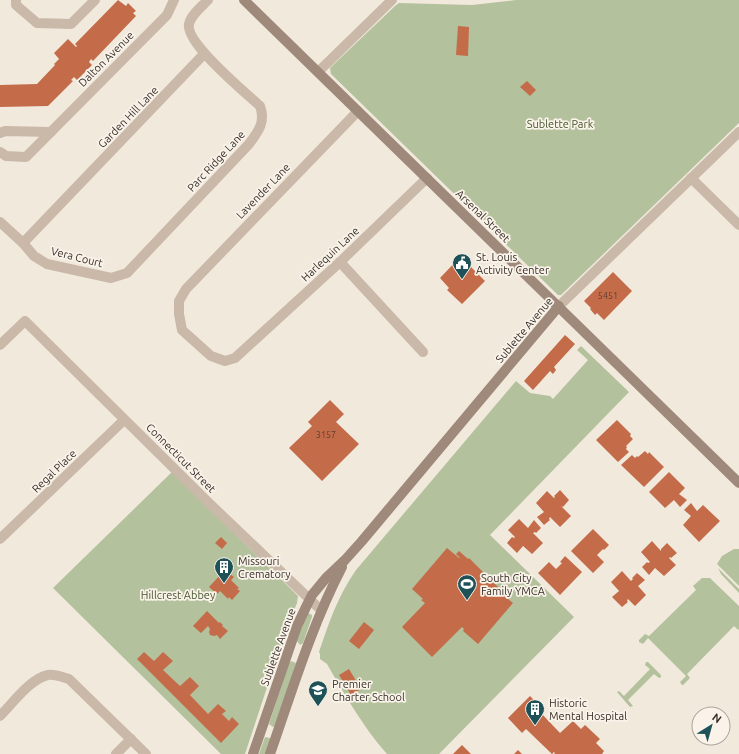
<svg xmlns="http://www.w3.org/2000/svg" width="739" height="754" font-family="Ubuntu,sans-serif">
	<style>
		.green { fill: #b3c19d }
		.building { fill: #c46c49 }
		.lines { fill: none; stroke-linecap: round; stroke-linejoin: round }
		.street { stroke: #cab9a9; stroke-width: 10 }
		.secondary { stroke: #9e897a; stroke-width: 10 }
		.labels { text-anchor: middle; stroke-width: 3.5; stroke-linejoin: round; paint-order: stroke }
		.number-label { font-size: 9px; fill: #5a3e31 }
		.street-label { font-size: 11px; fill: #372e29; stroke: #f9f3e9 }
		.park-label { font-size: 11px; fill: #45552d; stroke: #f9f3e9 }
		.poi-label { font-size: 11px; fill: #372e29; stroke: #f9f3e9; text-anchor: start }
	</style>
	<rect width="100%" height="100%" fill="#f2e9dd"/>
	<g class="green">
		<polygon points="516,0 739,0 739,123 561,295 558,295 331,74 330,68 332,66 395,6 399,3 472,5"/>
		<path d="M 581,346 L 629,392 L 490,535 L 574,617 L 439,754 L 387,754 C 363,727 345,695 327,664 L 320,659 L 320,654 L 319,652 C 329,622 338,596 356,570 L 516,381 L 530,393 L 550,396 L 553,399 L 588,360 L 577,350 Z"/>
		<polygon points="172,472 298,596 297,603 287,627 245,754 221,754 53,588"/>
		<polygon points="734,549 739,549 739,586 717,564 722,556"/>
		<polygon points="718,568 739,589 739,593 721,574"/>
		<polygon points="702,578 710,578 713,581 739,606 739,629 738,630 734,626 687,674 690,678 683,685 682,685 680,682 686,676 648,638 643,644 639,642 639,640 645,634 649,636 696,590 693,586"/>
		<polygon points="308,613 312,615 312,617 303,643 300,645 297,641 300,628"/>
		<polygon points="291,661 296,663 275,726 273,727 269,724 270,721 289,663"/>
		<polygon points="646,662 648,662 661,675 661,677 659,678 654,674 628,700 633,706 630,707 617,692 619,691 624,696 650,669 645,665"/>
		<polygon points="265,737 270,738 271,741 266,754 259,754"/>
	</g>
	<g class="building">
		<polygon points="118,0 126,6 128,3 136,11 133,13 136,16 93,61 91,59 89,62 92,65 77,80 74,77 71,80 73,81 48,106 0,107 0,85 37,84 55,65 54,64 59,59 54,53 68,39 76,47 77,46 75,44"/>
		<polygon points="458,26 469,27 468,56 456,55"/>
		<polygon points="527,81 536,90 530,96 520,87"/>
		<polygon points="460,257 464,261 469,257 471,259 467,263 485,281 462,304 447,290 449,288 440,278"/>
		<polygon points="613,272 632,291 604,320 597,313 595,315 590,309 591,308 584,301"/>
		<polygon points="565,335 575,344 554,367 556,370 553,374 550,371 533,390 524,381"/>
		<polygon points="330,400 344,414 336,422 359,444 322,481 289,448 312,426 308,422"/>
		<polygon points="617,420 631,434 630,436 633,439 626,446 627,447 626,449 629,452 618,462 596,440"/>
		<polygon points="645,451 648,454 649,452 664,467 644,487 621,465 632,455 635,458 637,456 638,457"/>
		<polygon points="669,472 685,488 679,494 687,500 680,507 674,500 665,508 649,492"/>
		<polygon points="560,490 569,500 563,507 561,506 571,516 560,527 550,517 549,519 550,520 544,525 537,517 544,512 536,503 547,491 554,498 555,497 554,496"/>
		<polygon points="691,503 697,511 703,505 720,521 699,542 683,525 691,516 684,510"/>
		<polygon points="519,519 528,528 534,520 541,528 536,533 535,532 533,533 543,543 532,554 522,545 523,546 517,553 507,543 512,537 514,538 515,537 508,530"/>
		<polygon points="593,529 609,545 604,550 603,549 597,555 604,562 593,573 571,551"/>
		<polygon points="221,537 227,543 222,549 215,543"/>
		<polygon points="652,541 661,551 661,549 667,543 677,553 671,558 670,557 669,558 676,565 664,576 655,568 649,575 642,567 647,562 648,563 650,562 641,552"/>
		<polygon points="447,548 459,558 460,558 456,554 459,551 468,559 469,558 499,588 497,590 513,603 478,644 463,631 464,629 462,627 432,657 402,627 425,603 421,600 423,599 412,589"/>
		<polygon points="565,556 582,572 560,595 538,573 549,562 556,569 562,563 560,562"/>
		<polygon points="225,570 234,577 231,580 239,588 237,589 240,591 232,600 229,597 228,599 220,591 217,594 209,587"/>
		<polygon points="622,571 631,581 633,579 632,578 637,573 645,580 638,586 646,595 635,606 628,599 627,601 628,602 622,607 612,597 619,591 620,592 611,582"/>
		<polygon points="207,611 219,623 220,622 223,625 222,626 228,631 220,639 217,635 214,636 210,635 209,632 210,629 208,626 201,633 193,626"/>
		<polygon points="364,622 374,630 359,649 349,641"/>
		<polygon points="144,652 154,661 163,652 173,661 163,670 180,686 190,677 199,686 190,695 208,714 218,704 226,711 222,714 229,721 232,717 239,724 221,743 137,659"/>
		<polygon points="349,669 361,689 351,695 339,675"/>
		<polygon points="530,696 544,710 541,713 560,733 573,721 581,729 585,725 600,739 596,743 604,751 602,754 554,754 555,753 554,752 552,754 526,729 522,733 508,718"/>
		<polygon points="462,745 471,754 453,754"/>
		<polygon points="518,750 522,754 514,754"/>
	</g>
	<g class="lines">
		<g class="street">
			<polyline points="16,0 16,5 37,23 71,24 95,0"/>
			<polyline points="318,72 392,0"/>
			<polyline points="358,111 186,289 179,301 179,314 182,330 211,356 225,361 235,358 340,262 427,178"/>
			<polyline points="0,133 5,131 51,132"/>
			<polyline points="0,152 6,156 26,157 167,15 174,0"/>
			<polyline points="691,178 739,225"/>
			<path d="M 0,222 L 23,243 L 34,256 L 47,264 L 111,278 L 127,273 L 249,144 C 258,132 266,122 260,106 C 246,93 185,43 189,24 C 191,15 201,7 208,0"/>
			<polyline points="23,243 204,54"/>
			<polyline points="340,262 423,352"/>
			<polyline points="559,306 739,132"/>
			<polyline points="0,345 25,321 210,504 321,610"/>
			<polyline points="0,539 124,420"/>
			<path d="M 0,716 C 12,704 31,678 48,675 C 55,674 62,677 69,679 L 146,754"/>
			<polyline points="116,754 131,739"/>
		</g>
		<g class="secondary">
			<polyline points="244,0 739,483"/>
			<polyline points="253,754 297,626 306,607 312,595 326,578 345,560 362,541 559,306"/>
			<path d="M 270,754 C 292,691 311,627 342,567"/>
		</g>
	</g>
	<defs>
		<g id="civic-pin" transform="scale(1)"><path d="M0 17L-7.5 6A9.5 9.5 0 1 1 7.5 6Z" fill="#1f5258" stroke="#f9f3e9"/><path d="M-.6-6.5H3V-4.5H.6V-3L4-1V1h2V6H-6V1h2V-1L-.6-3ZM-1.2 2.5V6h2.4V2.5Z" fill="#fff"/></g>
		<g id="building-pin" transform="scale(1)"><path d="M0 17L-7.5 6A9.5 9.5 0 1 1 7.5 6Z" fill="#1f5258" stroke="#f9f3e9"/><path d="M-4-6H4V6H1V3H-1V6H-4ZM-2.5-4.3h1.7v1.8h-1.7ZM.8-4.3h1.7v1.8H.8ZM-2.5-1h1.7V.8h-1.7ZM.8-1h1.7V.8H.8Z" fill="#fff"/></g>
		<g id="stadium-pin" transform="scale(1)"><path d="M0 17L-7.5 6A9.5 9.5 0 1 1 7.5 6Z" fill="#1f5258" stroke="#f9f3e9"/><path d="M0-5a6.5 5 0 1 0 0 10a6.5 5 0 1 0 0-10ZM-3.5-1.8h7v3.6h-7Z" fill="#fff"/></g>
		<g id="school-pin" transform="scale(1)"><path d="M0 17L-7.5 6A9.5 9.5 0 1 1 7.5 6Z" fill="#1f5258" stroke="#f9f3e9"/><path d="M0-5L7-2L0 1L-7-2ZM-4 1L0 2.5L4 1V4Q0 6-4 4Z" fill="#fff"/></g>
	</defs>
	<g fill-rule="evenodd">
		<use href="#civic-pin" x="462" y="263"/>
		<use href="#building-pin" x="224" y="567"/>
		<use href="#stadium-pin" x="467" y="584"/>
		<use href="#school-pin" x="318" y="690"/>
		<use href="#building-pin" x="535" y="709"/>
	</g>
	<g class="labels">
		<g class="number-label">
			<text x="608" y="299">5451</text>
			<text x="326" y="438">3157</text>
		</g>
		<g class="street-label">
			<text transform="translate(106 59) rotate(-45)" y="4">Dalton Avenue</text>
			<text transform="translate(128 117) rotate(-46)" y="4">Garden Hill Lane</text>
			<text transform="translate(216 161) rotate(-47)" y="4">Parc Ridge Lane</text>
			<text transform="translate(263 191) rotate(-46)" y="4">Lavender Lane</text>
			<text transform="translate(483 216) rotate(44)" y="4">Arsenal Street</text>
			<text transform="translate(330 254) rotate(-43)" y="4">Harlequin Lane</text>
			<text transform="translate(77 257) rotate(14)" y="4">Vera Court</text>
			<text transform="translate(524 330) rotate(-50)" y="4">Sublette Avenue</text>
			<text transform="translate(181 458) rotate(45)" y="4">Connecticut Street</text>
			<text transform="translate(54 471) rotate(-44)" y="4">Regal Place</text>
			<text transform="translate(278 647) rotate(-70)" y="4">Sublette Avenue</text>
		</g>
		<g class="park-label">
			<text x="560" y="128">Sublette Park</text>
			<text x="178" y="599">Hillcrest Abbey</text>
		</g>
		<g class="poi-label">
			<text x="476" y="261">St. Louis<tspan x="476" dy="13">Activity Center</tspan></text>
			<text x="238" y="565">Missouri<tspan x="238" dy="13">Crematory</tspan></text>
			<text x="481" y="582">South City<tspan x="481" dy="13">Family YMCA</tspan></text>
			<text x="332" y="688">Premier<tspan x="332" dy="13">Charter School</tspan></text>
			<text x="549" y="707">Historic<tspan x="549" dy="13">Mental Hospital</tspan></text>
		</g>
	</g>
	<g transform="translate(711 726) rotate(37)"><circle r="19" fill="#f9f3e9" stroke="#aba49c"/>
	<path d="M0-3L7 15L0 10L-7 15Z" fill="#1f5258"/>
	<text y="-6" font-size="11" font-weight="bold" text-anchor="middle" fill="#372e29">N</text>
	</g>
</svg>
